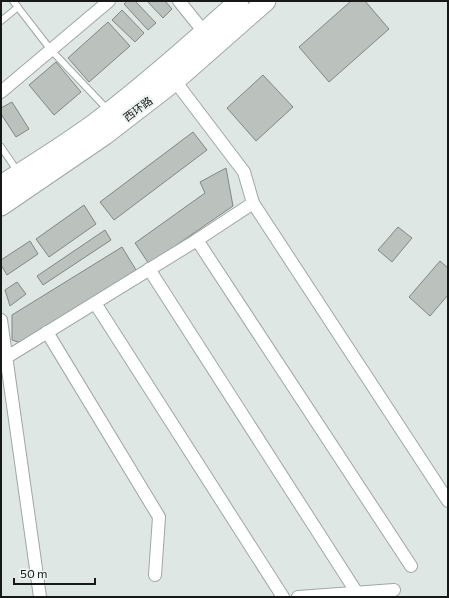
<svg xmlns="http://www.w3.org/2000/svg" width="449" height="598" font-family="Commissioner,'Noto Sans SC',sans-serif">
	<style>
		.building { fill: #bbc2be; stroke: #808683 }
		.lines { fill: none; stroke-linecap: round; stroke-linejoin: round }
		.service-casing { stroke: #9fa7a5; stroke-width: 8 }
		.minor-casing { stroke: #9fa7a5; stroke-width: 14 }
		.primary-casing { stroke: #9fa7a5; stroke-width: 21 }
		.service { stroke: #fff; stroke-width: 6 }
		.minor { stroke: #fff; stroke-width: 12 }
		.primary { stroke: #fff; stroke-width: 19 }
		.labels { text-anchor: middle; stroke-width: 4; stroke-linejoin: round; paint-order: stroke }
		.street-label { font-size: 11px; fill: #171919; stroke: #ecf4f2 }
	</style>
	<rect width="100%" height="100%" fill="#dfe7e5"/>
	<g class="building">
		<polygon points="127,1 135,1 156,23 148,30 124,4"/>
		<polygon points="147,1 165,1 172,9 163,18"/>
		<polygon points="351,1 365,1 389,29 329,82 299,47"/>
		<polygon points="122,10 144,33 135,42 112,20"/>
		<polygon points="108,22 130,46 89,82 68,58"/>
		<polygon points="56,62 81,92 54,115 29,85"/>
		<polygon points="263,75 293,107 256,141 227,108"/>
		<polygon points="12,102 29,129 16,137 1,114 1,108"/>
		<polygon points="193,132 207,150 114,220 100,202"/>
		<polygon points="226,168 233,206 149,264 135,243 205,193 200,182"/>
		<polygon points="84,205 96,224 49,257 36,239"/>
		<polygon points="398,227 412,238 392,262 378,250"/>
		<polygon points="105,230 111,240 43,285 37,276"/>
		<polygon points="30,241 38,254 7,275 1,265 1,260"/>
		<polygon points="122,247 136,270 21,343 12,340 12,315"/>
		<polygon points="440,261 448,268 448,295 430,316 409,297"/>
		<polygon points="17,282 26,294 10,306 5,290"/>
	</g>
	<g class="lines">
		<g class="service-casing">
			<g id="service">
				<polyline points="13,1 51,50 108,110"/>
				<polyline points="1,21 18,7"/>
				<polyline points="1,147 18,172"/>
			</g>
		</g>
		<g class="minor-casing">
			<g id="minor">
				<polyline points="179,1 204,32"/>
				<polyline points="1,92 109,1"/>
				<polyline points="253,203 448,501"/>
				<polyline points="197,240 411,566"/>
				<polyline points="149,269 357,593"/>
				<polyline points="95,303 283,597"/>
				<polyline points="1,320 40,597"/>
				<polyline points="47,332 159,517 155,575"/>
				<polyline points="7,357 197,240 253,203 244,172 175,81"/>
				<polyline points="298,597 394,590"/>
			</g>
		</g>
		<g class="primary-casing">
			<g id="primary">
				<path d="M 1,185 C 33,165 65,145 95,123 C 145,85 192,43 239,1"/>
				<polyline points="1,206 105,135 175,81 266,1"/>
			</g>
		</g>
		<use href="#service" class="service"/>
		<use href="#minor" class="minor"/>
		<use href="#primary" class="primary"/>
	</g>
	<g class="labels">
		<g class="street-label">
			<text transform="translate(138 109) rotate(-37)" y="4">西环路</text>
		</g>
	</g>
	<rect width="449" height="598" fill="none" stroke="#171919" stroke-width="4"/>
	<path d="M14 578v6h81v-6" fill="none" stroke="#171919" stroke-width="2"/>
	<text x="20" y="578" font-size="12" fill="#171919" stroke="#ecf4f2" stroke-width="3" paint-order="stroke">50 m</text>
</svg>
